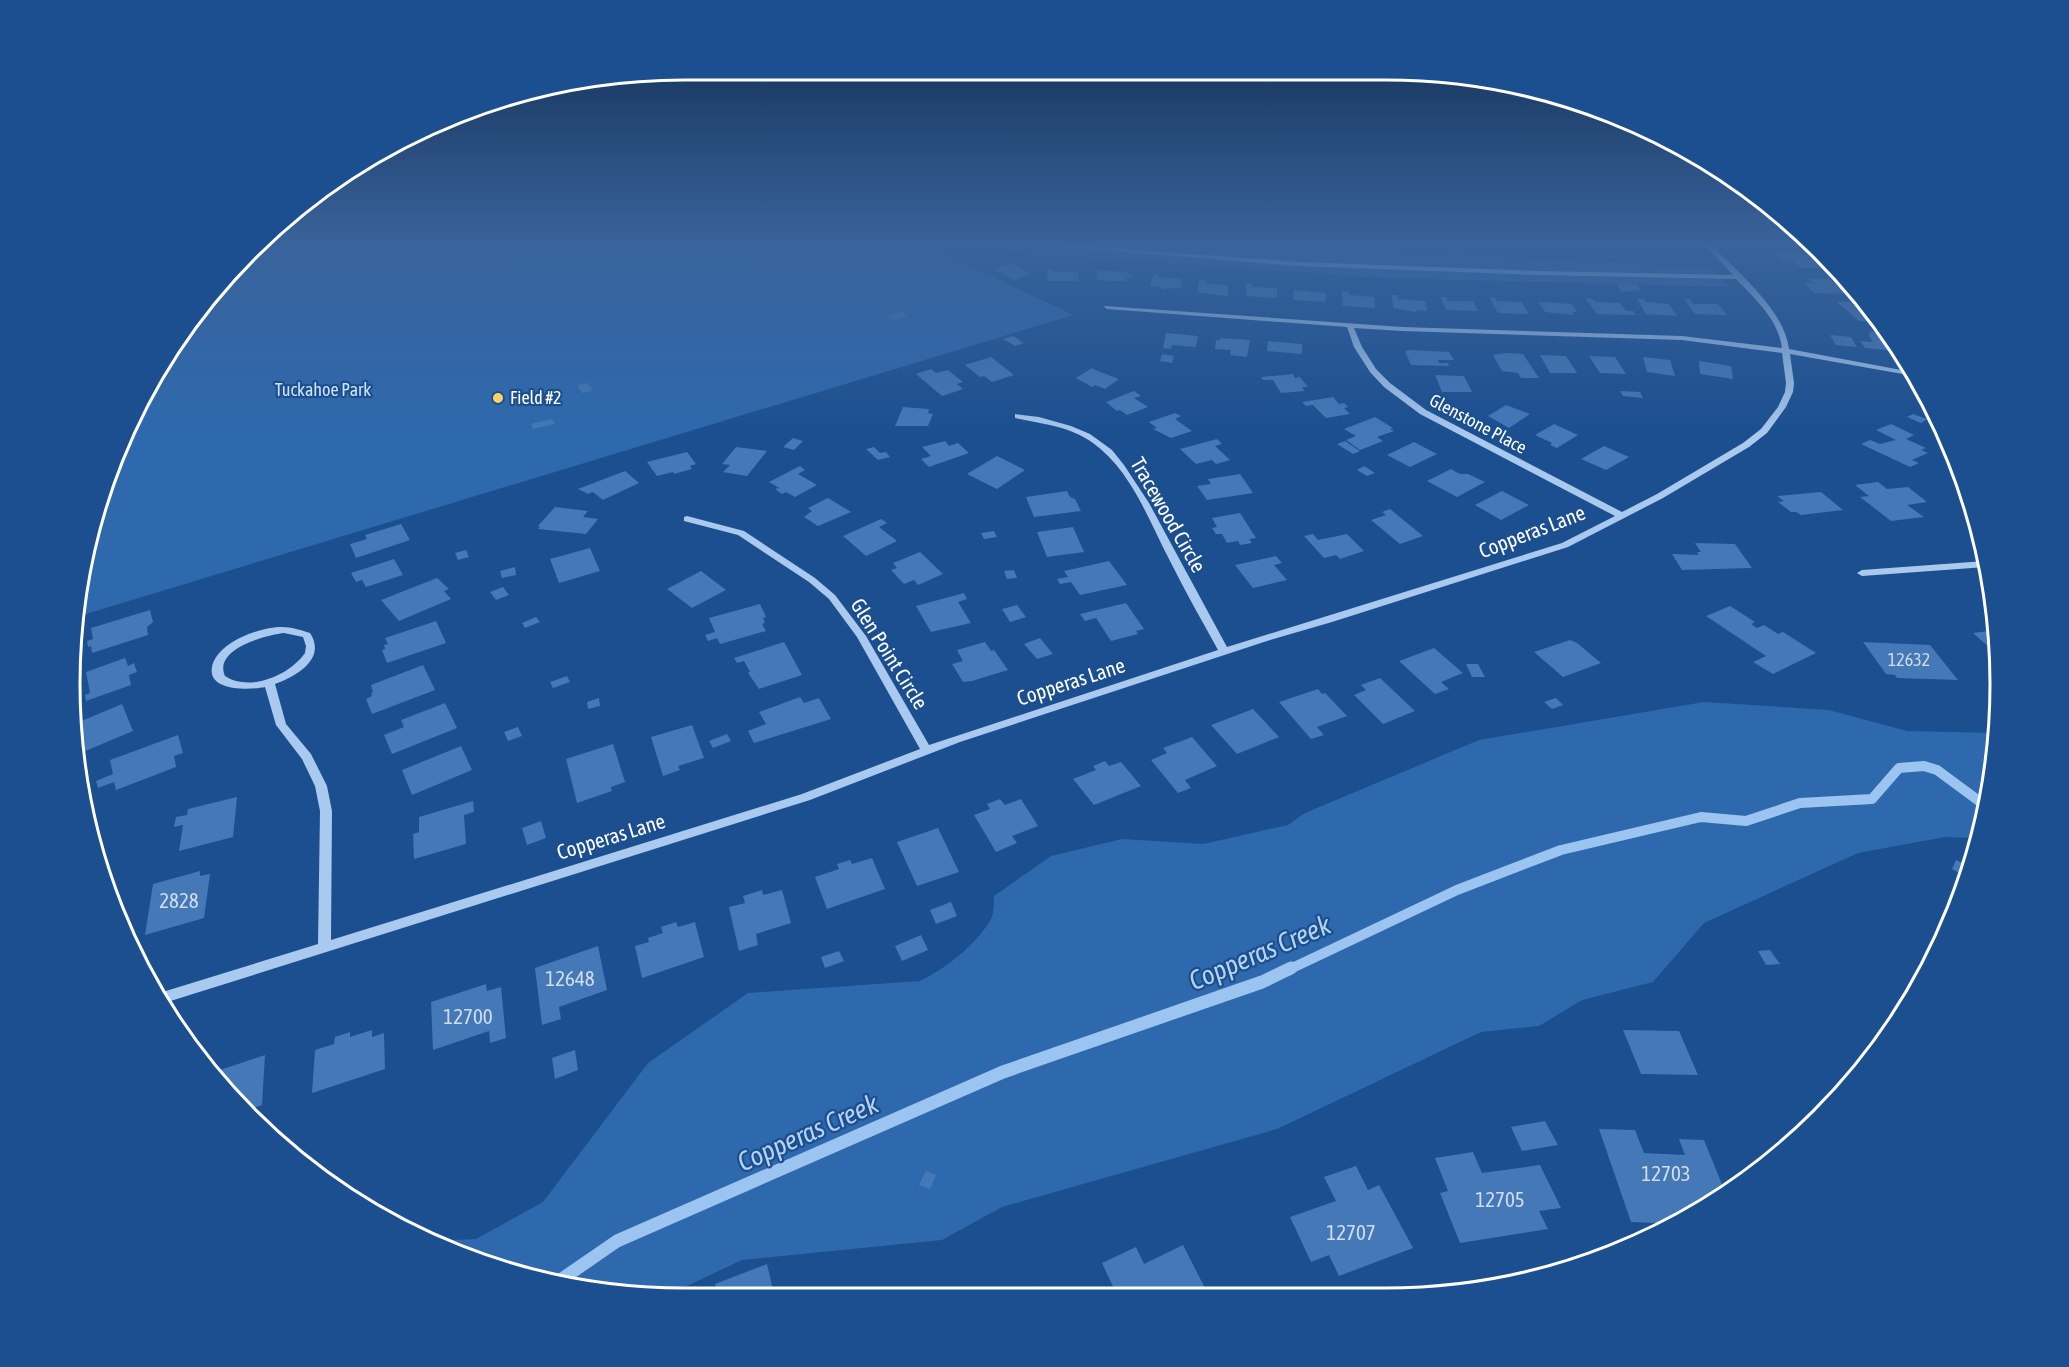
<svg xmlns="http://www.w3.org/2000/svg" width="2069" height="1367" font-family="'Asap Condensed',sans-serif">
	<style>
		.green { fill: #2e69ad }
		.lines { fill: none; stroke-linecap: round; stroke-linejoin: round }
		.stream-far1 { stroke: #9cc4f0; stroke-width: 10 }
		.stream { stroke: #9cc4f0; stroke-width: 13 }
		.building { fill: #4478b7 }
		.minor { fill: #a9c9ee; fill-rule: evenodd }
		.poi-dot { fill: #ffd166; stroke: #1b4f8f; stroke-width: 2 }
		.labels { text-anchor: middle; stroke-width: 4.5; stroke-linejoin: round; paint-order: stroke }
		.far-park-label { font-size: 18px; fill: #cfe3fa; stroke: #1b4f8f }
		.far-poi-label { font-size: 18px; fill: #fff; stroke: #1b4f8f; text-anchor: start }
		.far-street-label { font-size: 18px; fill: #fff; stroke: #1b4f8f }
		.number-label { font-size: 18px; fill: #d0dded }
		.street-label { font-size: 21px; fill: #fff; stroke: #1b4f8f }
		.near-number-label { font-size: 21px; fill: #d0dded }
		.near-water-label { font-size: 27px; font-style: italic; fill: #b5d3f5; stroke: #1b4f8f }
		.rim { fill: none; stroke: #fff; stroke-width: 3 }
	</style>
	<rect width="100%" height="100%" fill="#1b4f8f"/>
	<g class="green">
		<polygon points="256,243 1216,243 1710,268 1729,287 1390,278 930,246 1073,315 76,617 102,486 151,377 196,309"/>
		<path d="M 1704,702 L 1829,710 L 1907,731 L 1996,733 L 1995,763 L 1978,838 L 1945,837 L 1858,853 L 1704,923 L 1653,982 L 1582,1000 L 1539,1026 L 1481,1032 L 1277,1129 L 1002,1207 L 942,1240 L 742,1260 L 672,1293 L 603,1293 L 448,1251 L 428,1241 L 476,1239 L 543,1202 L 648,1063 L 748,993 L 920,981 C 946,968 975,946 991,919 C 994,913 994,903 994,896 L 1051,856 L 1122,839 L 1203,844 L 1288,825 L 1305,813 L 1479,740 Z"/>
	</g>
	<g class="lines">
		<polyline class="stream-far1" points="1288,970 1457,890 1561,850 1701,817 1746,821 1800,803 1872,799 1899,768 1924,766 1937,770 1979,801 1986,801"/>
		<polyline class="stream" points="559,1281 617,1241 1003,1072 1262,982 1291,968"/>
	</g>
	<g class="building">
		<polygon points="1773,253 1804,253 1809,257 1816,257 1825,268 1801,268 1793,261 1782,261"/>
		<polygon points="1011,263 1031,274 1014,280 994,269"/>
		<polygon points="1048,269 1054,269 1054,272 1078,272 1078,281 1047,281"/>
		<polygon points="1098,270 1128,272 1128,275 1133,275 1132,278 1126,278 1126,281 1107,281 1096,279"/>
		<polygon points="1153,274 1159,274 1158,277 1182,279 1181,288 1161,289 1161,287 1150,286"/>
		<polygon points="1808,279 1829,279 1835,284 1848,287 1856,294 1814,293 1804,283 1814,283"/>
		<polygon points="1199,280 1206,280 1205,284 1228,285 1228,296 1197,292"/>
		<polygon points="1246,283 1252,284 1252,287 1277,288 1277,298 1246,296"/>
		<polygon points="1617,284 1638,285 1640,290 1621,292"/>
		<polygon points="1294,290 1326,293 1325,302 1293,300"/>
		<polygon points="1342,291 1349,292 1349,295 1374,297 1375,308 1343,306"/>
		<polygon points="1392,295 1398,295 1398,299 1425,301 1427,311 1416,310 1416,312 1393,308"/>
		<polygon points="1440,297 1446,297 1448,301 1473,301 1478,311 1446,310"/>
		<polygon points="1489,297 1495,298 1497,301 1522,302 1529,314 1498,313"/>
		<polygon points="1585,298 1592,299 1595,302 1620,303 1626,311 1633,311 1636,315 1597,314"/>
		<polygon points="1637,299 1644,299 1646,302 1669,304 1677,316 1646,314"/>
		<polygon points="1684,299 1690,299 1693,304 1718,304 1727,315 1695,314"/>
		<polygon points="1539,302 1572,304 1577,312 1572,312 1574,315 1545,312"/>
		<polygon points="1837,302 1866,302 1881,322 1859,321"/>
		<polygon points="903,312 907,316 891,320 887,316"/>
		<polygon points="1869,331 1890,336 1899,351 1865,348 1860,341 1873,342 1868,334 1871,334"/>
		<polygon points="1166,333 1198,336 1196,347 1172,345 1171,349 1163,348"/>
		<polygon points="1830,335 1851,337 1857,347 1836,345"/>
		<polygon points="1013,336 1024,343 1015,346 1003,339"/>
		<polygon points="1220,338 1250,340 1247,357 1230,355 1231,350 1215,349 1216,340 1220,340"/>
		<polygon points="1268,341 1302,344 1302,354 1267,351"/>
		<polygon points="1411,350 1449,352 1454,360 1438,360 1439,363 1448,363 1449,366 1411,365 1405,351"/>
		<polygon points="1506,353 1523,354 1539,378 1521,378 1518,373 1502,371 1493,355"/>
		<polygon points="1162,354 1174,356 1172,363 1160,361"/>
		<polygon points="1540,355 1566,356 1577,373 1550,373"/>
		<polygon points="1589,356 1615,357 1626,374 1600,373"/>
		<polygon points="991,357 1014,375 992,382 984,376 980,377 965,365"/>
		<polygon points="1643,357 1670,360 1675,376 1647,372"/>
		<polygon points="1699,361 1731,366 1733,379 1700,374"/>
		<polygon points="1092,368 1098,371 1119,379 1105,389 1095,385 1092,387 1076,378"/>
		<polygon points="931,369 936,373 948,370 963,382 957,384 963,389 942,396 916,374"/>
		<polygon points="1293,374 1295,378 1300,377 1308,387 1302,387 1304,391 1281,393 1273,380 1263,380 1261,377"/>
		<polygon points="1435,375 1464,376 1472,392 1442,392"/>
		<polygon points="588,383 593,391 582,393 577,385"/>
		<polygon points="1134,391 1141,396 1134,398 1148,407 1127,415 1120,410 1117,411 1106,402"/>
		<polygon points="1620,391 1640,392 1643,398 1623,396"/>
		<polygon points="1333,397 1339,404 1344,403 1348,407 1344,408 1350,414 1326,418 1313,405 1306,406 1302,402"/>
		<polygon points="1506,405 1530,414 1509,428 1488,416"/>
		<polygon points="903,407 929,409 928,413 933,414 928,426 895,426"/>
		<polygon points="1175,413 1181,416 1175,419 1192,431 1171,438 1153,429 1157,428 1149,422"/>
		<polygon points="1913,414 1927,419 1921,423 1907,417"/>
		<polygon points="1375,417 1393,428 1390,429 1394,431 1377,437 1383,441 1360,450 1346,440 1356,436 1344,429"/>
		<polygon points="552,419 555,424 533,429 531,424"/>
		<polygon points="1554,424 1578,435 1557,448 1550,445 1552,443 1535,435"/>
		<polygon points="1891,424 1914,435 1906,439 1926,448 1921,450 1928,453 1912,460 1919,463 1910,467 1861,444 1870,440 1880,444 1896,440 1876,430"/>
		<polygon points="793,438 803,441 794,450 783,447"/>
		<polygon points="1217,439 1222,444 1215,446 1230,460 1216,464 1212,460 1196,464 1180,449"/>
		<polygon points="945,441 949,446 958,443 969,453 929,467 921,459 931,456 922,447"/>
		<polygon points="1345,441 1360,451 1353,454 1337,444"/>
		<polygon points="1414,442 1437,454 1410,467 1387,455"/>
		<polygon points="1604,446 1629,457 1606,470 1581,459"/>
		<polygon points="736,447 767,451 747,476 723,472 730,465 722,464"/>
		<polygon points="874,447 880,453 886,452 890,457 878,460 866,449"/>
		<polygon points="687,452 696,464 690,466 692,469 674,474 673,472 657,476 647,462"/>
		<polygon points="997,456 1025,470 997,489 967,474"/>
		<polygon points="800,466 805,470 798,474 817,485 795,497 786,492 782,494 775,489 779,488 769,482"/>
		<polygon points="1364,466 1375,473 1367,476 1357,470"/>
		<polygon points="1451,469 1460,474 1468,474 1485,482 1457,497 1427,481"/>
		<polygon points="625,471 639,483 603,500 593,492 588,494 578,489"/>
		<polygon points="1240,474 1253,493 1207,500 1197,486 1211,484 1208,479"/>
		<polygon points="1878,482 1887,489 1908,487 1927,502 1907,505 1924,517 1891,521 1860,497 1869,496 1855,485"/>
		<polygon points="1067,491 1070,497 1075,499 1081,511 1034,517 1026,497"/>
		<polygon points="1502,491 1529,505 1501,520 1475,505"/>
		<polygon points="1821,492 1843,510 1801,515 1796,512 1791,512 1778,502 1784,501 1777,496"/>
		<polygon points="828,498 851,512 818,526 804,517 812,511 808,508"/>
		<polygon points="555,507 588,511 583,517 598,519 586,534 538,529 540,527 538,526"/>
		<polygon points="1390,509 1423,536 1400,544 1371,520 1386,515 1382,512"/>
		<polygon points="1240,513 1256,538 1249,539 1252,543 1240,545 1238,541 1227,543 1222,534 1216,534 1212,528 1217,527 1212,518"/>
		<polygon points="881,519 887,523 879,527 897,541 866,556 843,536"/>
		<polygon points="401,524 410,540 356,558 350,544 367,539 365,535"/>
		<polygon points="1073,527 1084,552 1047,557 1037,532"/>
		<polygon points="994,531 997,537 984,539 981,533"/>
		<polygon points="1313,534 1318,540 1347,534 1364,551 1340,559 1336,555 1324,558 1304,536"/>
		<polygon points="1695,543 1735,544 1752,568 1682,570 1672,554 1698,555 1697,552 1701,552"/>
		<polygon points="590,548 600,571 559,583 550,559"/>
		<polygon points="466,550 469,557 458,560 455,553"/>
		<polygon points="920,552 943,574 918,585 914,580 904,584 891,570 897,568 893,563"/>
		<polygon points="1276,556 1282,563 1274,565 1287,580 1253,588 1235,565"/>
		<polygon points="394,559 403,575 366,587 362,580 356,582 351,573"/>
		<polygon points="1109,561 1127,585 1080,595 1071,582 1060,584 1057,579 1068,577 1064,571"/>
		<polygon points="515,567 516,575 502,578 500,571"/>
		<polygon points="1014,570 1017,578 1007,579 1004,571"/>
		<polygon points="701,571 726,590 692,608 667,589"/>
		<polygon points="437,578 449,589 444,591 451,599 399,621 381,600"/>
		<polygon points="503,587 509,595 496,600 490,592"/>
		<polygon points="964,593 967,599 958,602 971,623 931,632 916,606"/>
		<polygon points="1126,603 1144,629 1136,631 1138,634 1111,641 1096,618 1085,621 1080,614"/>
		<polygon points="760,604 766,617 763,618 765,623 762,624 766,631 720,644 717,638 708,641 705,635 715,632 709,618"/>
		<polygon points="1017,605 1026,617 1010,622 1002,609"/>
		<polygon points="1730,606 1755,622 1751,624 1757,628 1764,625 1778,634 1783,632 1816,653 1773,674 1753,662 1766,656 1706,616"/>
		<polygon points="150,610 153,622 147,627 148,635 92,653 91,646 88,647 87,641 93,639 91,628"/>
		<polygon points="536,617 540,622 525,628 522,623"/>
		<polygon points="436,621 446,643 387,663 382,650 385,649 384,645 388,644 385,638"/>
		<polygon points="1997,630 1999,643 1998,655 1973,633"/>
		<polygon points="1040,638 1053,654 1037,659 1024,644"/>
		<polygon points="1570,640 1577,643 1601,663 1563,677 1534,652"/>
		<polygon points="784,642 802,675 759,689 748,673 750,672 744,661 737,663 734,658"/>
		<polygon points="985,642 991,651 994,650 1008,670 972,681 963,682 952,664 963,661 957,650"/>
		<polygon points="1863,642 1930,645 1958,680 1897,678 1895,675 1886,674"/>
		<polygon points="1434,648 1463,673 1441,682 1449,689 1435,694 1399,661"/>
		<polygon points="125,658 128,666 134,663 137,672 129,675 131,685 86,701 85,695 90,693 86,672"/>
		<polygon points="1466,664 1478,664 1485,677 1472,677"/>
		<polygon points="423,665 435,690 372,714 366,699 372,696 371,693 373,692 371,685"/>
		<polygon points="567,676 570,682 553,688 550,682"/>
		<polygon points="1380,678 1415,711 1383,724 1354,695 1366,690 1361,685"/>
		<polygon points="1318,689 1322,694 1325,693 1347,716 1317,727 1324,735 1311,739 1279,702"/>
		<polygon points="800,697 804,703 819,698 831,719 754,743 748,731 766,724 759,712"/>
		<polygon points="599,698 600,706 588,709 587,702"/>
		<polygon points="1556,698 1563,705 1552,709 1544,702"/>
		<polygon points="445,703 457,728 392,754 384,735 404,727 401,720"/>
		<polygon points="122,704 133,731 83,752 72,725"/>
		<polygon points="1253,709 1279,737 1237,754 1211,725"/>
		<polygon points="692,725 704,758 678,766 680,770 663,776 651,737"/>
		<polygon points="518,727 522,736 508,741 504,732"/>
		<polygon points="727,734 731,741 713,748 709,741"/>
		<polygon points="178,735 183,753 174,756 176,767 116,790 114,782 98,788 96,781 113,774 110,760"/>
		<polygon points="1192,737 1217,766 1185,780 1191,788 1178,793 1151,760 1167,753 1163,748"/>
		<polygon points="613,744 625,782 611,787 612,791 577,803 566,759"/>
		<polygon points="461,746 472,770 412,795 402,770"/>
		<polygon points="1105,761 1109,766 1121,762 1141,786 1094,805 1073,779 1096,770 1093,766"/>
		<polygon points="237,797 233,837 179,851 183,825 174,827 176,817 187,815 188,809"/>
		<polygon points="1000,799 1005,805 1021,799 1038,826 1012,836 1017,843 996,852 974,815 990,809 987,804"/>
		<polygon points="473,801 474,812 464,815 466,844 414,859 413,834 419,832 419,817"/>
		<polygon points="541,821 546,838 527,845 522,828"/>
		<polygon points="938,828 959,872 917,886 897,842"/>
		<polygon points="872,858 885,889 827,909 815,877 839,869 837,864 850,860 852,864"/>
		<polygon points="1956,860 1971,867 1968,878 1952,869"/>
		<polygon points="200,871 200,876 210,874 204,918 145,935 153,884"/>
		<polygon points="762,890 763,895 782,890 791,923 756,934 758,945 739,951 729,907 745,903 743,896"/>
		<polygon points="951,902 957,916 936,924 930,910"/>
		<polygon points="676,922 678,927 695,922 704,957 642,978 635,946 649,942 648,938 663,933 661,927"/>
		<polygon points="921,935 928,950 902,961 895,946"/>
		<polygon points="598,946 607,990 559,1007 561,1019 542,1025 535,968"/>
		<polygon points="1770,950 1780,964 1766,965 1758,951"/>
		<polygon points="839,951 844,961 825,968 821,957"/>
		<polygon points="486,984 487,991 501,987 506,1038 490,1043 489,1031 433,1050 431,1002"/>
		<polygon points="372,1030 372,1037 384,1033 385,1069 312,1093 315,1050 334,1044 335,1037 350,1032 350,1037"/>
		<polygon points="1623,1030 1679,1031 1698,1075 1641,1074"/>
		<polygon points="575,1050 578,1070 555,1079 552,1058"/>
		<polygon points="265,1055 262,1105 247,1110 214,1072"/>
		<polygon points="1545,1121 1558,1145 1522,1151 1511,1127"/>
		<polygon points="1599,1129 1635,1130 1644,1153 1685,1155 1679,1139 1704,1140 1725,1192 1675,1224 1631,1222"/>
		<polygon points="1473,1152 1482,1173 1540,1165 1561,1208 1539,1211 1548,1229 1460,1243 1440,1193 1448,1191 1435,1158"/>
		<polygon points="1356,1166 1368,1190 1379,1185 1413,1248 1339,1276 1329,1255 1311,1262 1290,1217 1336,1201 1324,1177"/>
		<polygon points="926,1171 936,1175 930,1189 919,1185"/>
		<polygon points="1183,1245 1209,1296 1117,1295 1102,1263 1136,1247 1144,1264"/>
		<polygon points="767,1264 774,1294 717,1293 715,1284"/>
		<polygon points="1038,1286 1041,1295 1019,1295"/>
	</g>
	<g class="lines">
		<g class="minor">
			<path d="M 1011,243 L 1043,243 L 1299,262 L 1539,271 L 1733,275 L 1703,243 L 1710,243 C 1737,272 1784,309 1789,349 L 1912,372 L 1914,376 L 1790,354 L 1794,383 L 1793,392 L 1786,407 L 1767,433 L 1749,447 L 1663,498 L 1568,547 L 1332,622 L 1267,641 L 960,742 L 810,800 L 161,1004 L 156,994 L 318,944 L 320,811 L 315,786 L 302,759 L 276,725 L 265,687 C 251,690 207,692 212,667 C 217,642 260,627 282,627 C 291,627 301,630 310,633 C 327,659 296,676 275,684 L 286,724 L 311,754 L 327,786 L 332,811 L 331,940 L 802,794 L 920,749 L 857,637 L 829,599 L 809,582 L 738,535 L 684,521 L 684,517 L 687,516 L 744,531 L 815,578 L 835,595 L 866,636 L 929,745 L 1218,650 C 1202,621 1185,591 1170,561 C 1149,521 1131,470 1093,443 C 1070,426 1042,424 1015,418 L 1015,414 L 1039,417 L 1071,426 L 1090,434 L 1112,450 L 1124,465 L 1149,503 L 1227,647 L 1562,543 L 1615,516 L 1420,414 L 1384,387 L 1370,372 L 1354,347 L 1347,327 L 1107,309 L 1104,307 L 1105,306 L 1402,327 L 1682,336 L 1782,348 C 1778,319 1756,300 1736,279 L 1539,275 L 1299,266 ZM 1354,328 L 1402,331 L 1682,340 L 1782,353 L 1786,383 L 1785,392 L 1778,407 L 1761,429 L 1743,443 L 1657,494 L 1622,512 L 1426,410 L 1390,383 L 1376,369 L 1362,347 ZM 284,633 L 303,637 L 306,646 L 305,653 C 289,676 249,692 225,676 C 213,649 266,635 284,633 Z"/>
			<polygon points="248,250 253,253 250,255 245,253"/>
			<polygon points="1985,561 1986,567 1862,576 1857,573 1862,570"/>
		</g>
	</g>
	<linearGradient id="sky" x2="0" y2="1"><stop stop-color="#0f2b4f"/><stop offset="0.56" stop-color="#39639b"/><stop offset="1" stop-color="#39639b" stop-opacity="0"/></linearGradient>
	<rect width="2069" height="435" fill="url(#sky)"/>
	<circle class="poi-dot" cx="498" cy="398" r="6"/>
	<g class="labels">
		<g class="far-park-label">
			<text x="323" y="396">Tuckahoe Park</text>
		</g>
		<g class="far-poi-label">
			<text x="510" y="404">Field #2</text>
		</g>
		<g class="far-street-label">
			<text transform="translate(1478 424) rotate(28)" y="6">Glenstone Place</text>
		</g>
		<g class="number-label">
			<text x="1909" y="666">12632</text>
		</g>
		<g class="street-label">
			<text transform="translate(1168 515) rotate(60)" y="7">Tracewood Circle</text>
			<text transform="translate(1532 532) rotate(-21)" y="7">Copperas Lane</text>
			<text transform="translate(889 654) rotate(58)" y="7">Glen Point Circle</text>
			<text transform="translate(1071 682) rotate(-18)" y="7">Copperas Lane</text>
			<text transform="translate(611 837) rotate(-17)" y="7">Copperas Lane</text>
		</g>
		<g class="near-number-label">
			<text x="179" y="908">2828</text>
			<text x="570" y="986">12648</text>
			<text x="468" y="1024">12700</text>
			<text x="1666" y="1181">12703</text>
			<text x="1500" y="1207">12705</text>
			<text x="1351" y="1240">12707</text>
		</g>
		<g class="near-water-label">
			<text transform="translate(1260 953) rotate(-23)" y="9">Copperas Creek</text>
			<text transform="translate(808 1133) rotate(-24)" y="9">Copperas Creek</text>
		</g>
	</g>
	<path d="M0 0H2069V1367H0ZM684 80H1386A604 604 0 0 1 1990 684V684A604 604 0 0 1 1386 1288H684A604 604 0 0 1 80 684V684A604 604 0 0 1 684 80Z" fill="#1b4f8f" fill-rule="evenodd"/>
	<path class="rim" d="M684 80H1386A604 604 0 0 1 1990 684V684A604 604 0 0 1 1386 1288H684A604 604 0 0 1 80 684V684A604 604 0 0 1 684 80Z"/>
</svg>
